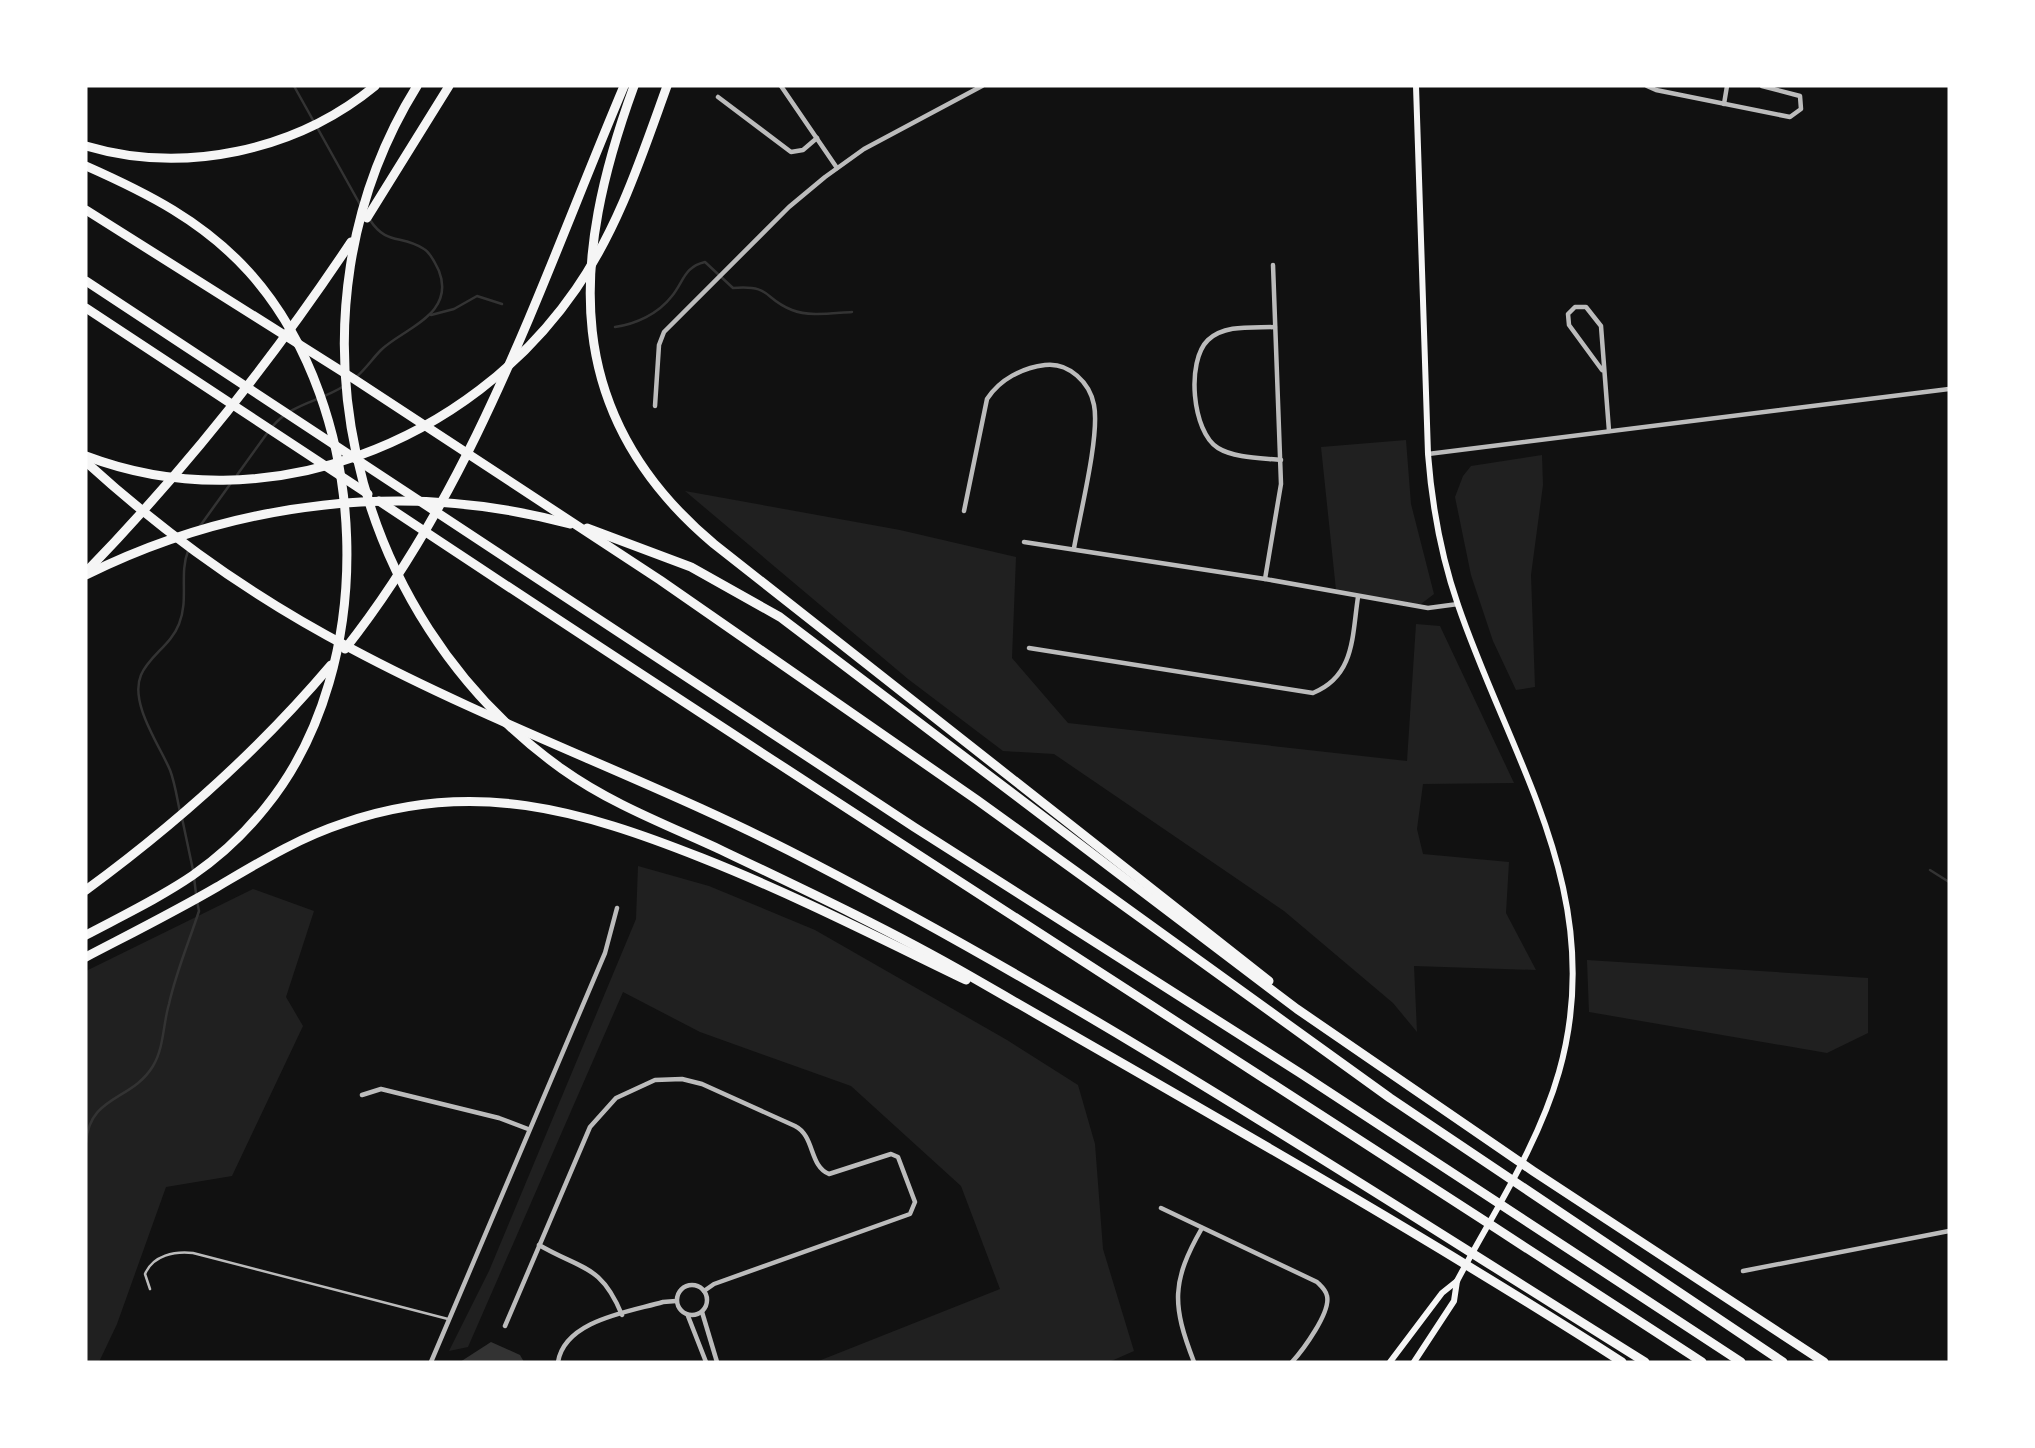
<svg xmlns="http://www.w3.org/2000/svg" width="2035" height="1448" font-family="Lato,sans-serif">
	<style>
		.green { fill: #202020 }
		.water { fill: #333 }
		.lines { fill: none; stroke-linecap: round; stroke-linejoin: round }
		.stream { stroke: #333; stroke-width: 2.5 }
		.service { stroke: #bcbcbc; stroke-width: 2.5 }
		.minor { stroke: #bcbcbc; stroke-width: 4.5 }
		.secondary { stroke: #f5f5f5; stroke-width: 6 }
		.motorway { stroke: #f5f5f5; stroke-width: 9 }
	</style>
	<rect width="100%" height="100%" fill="#111"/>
	<g class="green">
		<polygon points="1406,440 1411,504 1434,594 1417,607 1336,590 1321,447"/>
		<polygon points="1542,455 1543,485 1531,575 1535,687 1516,690 1493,641 1471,575 1455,497 1463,476 1471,466"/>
		<polygon points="685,491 900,530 1016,557 1012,658 1068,723 1407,761 1416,624 1440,626 1514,783 1423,784 1417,829 1423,854 1509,862 1506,913 1536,970 1414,966 1417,1032 1393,1003 1284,911 1054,754 1003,751 908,679"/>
		<polygon points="638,866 709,886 815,930 1007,1040 1078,1085 1095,1144 1103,1249 1134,1351 1109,1362 816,1362 1000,1289 961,1186 851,1086 700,1032 623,992 468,1347 449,1351 489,1271 636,919"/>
		<polygon points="253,889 314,911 286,997 303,1026 232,1176 166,1187 117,1324 99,1362 86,1362 86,971"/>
		<polygon points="1587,960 1868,978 1868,1033 1827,1053 1589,1012"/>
	</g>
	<polygon class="water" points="491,1342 520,1355 524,1362 460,1362"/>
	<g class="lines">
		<g class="stream">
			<polyline points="294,86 362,208"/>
			<polyline points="431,315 454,309 477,296 502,304"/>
			<path d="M 615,327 C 636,324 658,314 672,296 C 684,281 684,267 705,262 L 733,288 C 773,285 762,298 792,310 C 809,317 833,313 852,312"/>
			<path d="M 355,378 C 365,370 372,359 381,350 C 402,329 456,315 439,271 C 435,263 431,253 424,249 C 401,234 387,246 370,220"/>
			<path d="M 272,427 C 292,403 319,402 344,386"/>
			<polyline points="237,475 268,432"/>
			<polyline points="200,526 231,483"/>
			<path d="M 180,812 C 177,798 175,783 170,770 C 160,746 129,703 141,675 C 149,656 171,645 179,624 C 189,600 179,574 188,551"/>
			<polyline points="182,818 193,870"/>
			<polyline points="1930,870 1949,882"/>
			<polyline points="194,877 196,894"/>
			<path d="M 86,1143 C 89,1095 132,1101 153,1066 C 164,1048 163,1024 169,1004 C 176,972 189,942 199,911 L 197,901"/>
		</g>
		<path class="service" d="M 150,1289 L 145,1274 C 153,1255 175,1251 193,1253 L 448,1319"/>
		<g class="minor">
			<polyline points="781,86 837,168"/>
			<polyline points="1647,86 1656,90 1790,117 1801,109 1800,96 1762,86"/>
			<polyline points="718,97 791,152 803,150 817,138"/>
			<polyline points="1724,104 1727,86"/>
			<path d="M 1275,327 C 1253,328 1225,324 1208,340 C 1186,361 1192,432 1218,448 C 1234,458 1262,458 1281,460"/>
			<polyline points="1602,370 1569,325 1568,314 1575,307 1586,307 1601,326 1609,431"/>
			<polyline points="655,406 659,345 664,332 789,207 825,177 864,149 982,86"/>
			<polyline points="1428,454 1949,389"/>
			<path d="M 964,511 L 987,399 C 1000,379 1022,368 1045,365 C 1069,362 1090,383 1094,405 C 1100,435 1080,514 1074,548"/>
			<polyline points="1024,542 1265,579 1428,608 1458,604"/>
			<polyline points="1265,579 1281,484 1273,265"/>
			<path d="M 1029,648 L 1313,693 C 1355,676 1352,636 1358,597"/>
			<polyline points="362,1095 381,1089 499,1118 528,1129"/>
			<path d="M 1161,1208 L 1317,1282 C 1321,1286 1326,1290 1327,1296 C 1331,1312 1303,1350 1292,1362"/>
			<path d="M 539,1245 C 582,1270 601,1264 622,1315"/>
			<polyline points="1743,1271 1949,1231"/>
			<circle cx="692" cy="1300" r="15"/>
			<polyline points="702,1312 717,1362"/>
			<polyline points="688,1316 706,1362"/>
			<path d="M 505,1326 L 590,1127 L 616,1098 L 655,1080 L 682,1079 L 702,1084 L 795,1126 C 815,1136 809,1166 829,1174 L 891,1154 L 898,1157 L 915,1202 L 910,1214 L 714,1284 L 704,1291"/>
			<polyline points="431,1362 605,953 617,908"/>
			<path d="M 558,1362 C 565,1320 629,1312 663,1302 L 676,1301"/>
			<path d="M 1194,1362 C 1172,1305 1171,1282 1202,1228"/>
		</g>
		<g class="secondary">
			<polyline points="1390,1362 1442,1293 1457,1281"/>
			<path d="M 1414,1362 L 1454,1301 L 1457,1281 C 1493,1213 1538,1146 1559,1072 C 1609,896 1512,763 1458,605 C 1441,556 1432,506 1428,454 L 1416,86"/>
		</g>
		<g class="motorway">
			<path d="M 417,86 C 277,311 347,616 562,769 C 611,804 667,825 721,850 C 805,890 890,930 970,976 C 1189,1102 1410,1226 1622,1362"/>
			<path d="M 634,86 C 571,259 559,414 714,544 L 1269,981"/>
			<path d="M 86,146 C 184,175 296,151 375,86"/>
			<path d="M 86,166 C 147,193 203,221 249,272 C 371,408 382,665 265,808 C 212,874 158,897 86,935"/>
			<polyline points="86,210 354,379 660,580 977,800 1390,1098 1783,1362"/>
			<polyline points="367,218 449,86"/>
			<polyline points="86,281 914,827 1300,1073 1741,1362"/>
			<polyline points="86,308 368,494"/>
			<path d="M 86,456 C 265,524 470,443 576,289 C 619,227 642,155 667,86"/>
			<path d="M 86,462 C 166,535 256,599 352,649 C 502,729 663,784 813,863 C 1100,1012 1371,1191 1645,1362"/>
			<path d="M 379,501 C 818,793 1261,1075 1702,1362"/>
			<polyline points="587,528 691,567 780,617 1297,1009 1533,1171 1824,1362"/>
			<path d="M 86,572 C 184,471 273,359 351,242"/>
			<path d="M 86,575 C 235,501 408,480 570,524"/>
			<path d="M 345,649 C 477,482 542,280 624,86"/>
			<path d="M 86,890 C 176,824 259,750 331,665"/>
			<path d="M 86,957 C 130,934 174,912 217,887 C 258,863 298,838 344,823 C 473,778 581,810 702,858 C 793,894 879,938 966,980"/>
		</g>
	</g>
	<rect width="2035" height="1448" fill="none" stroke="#ffffff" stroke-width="175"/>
</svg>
